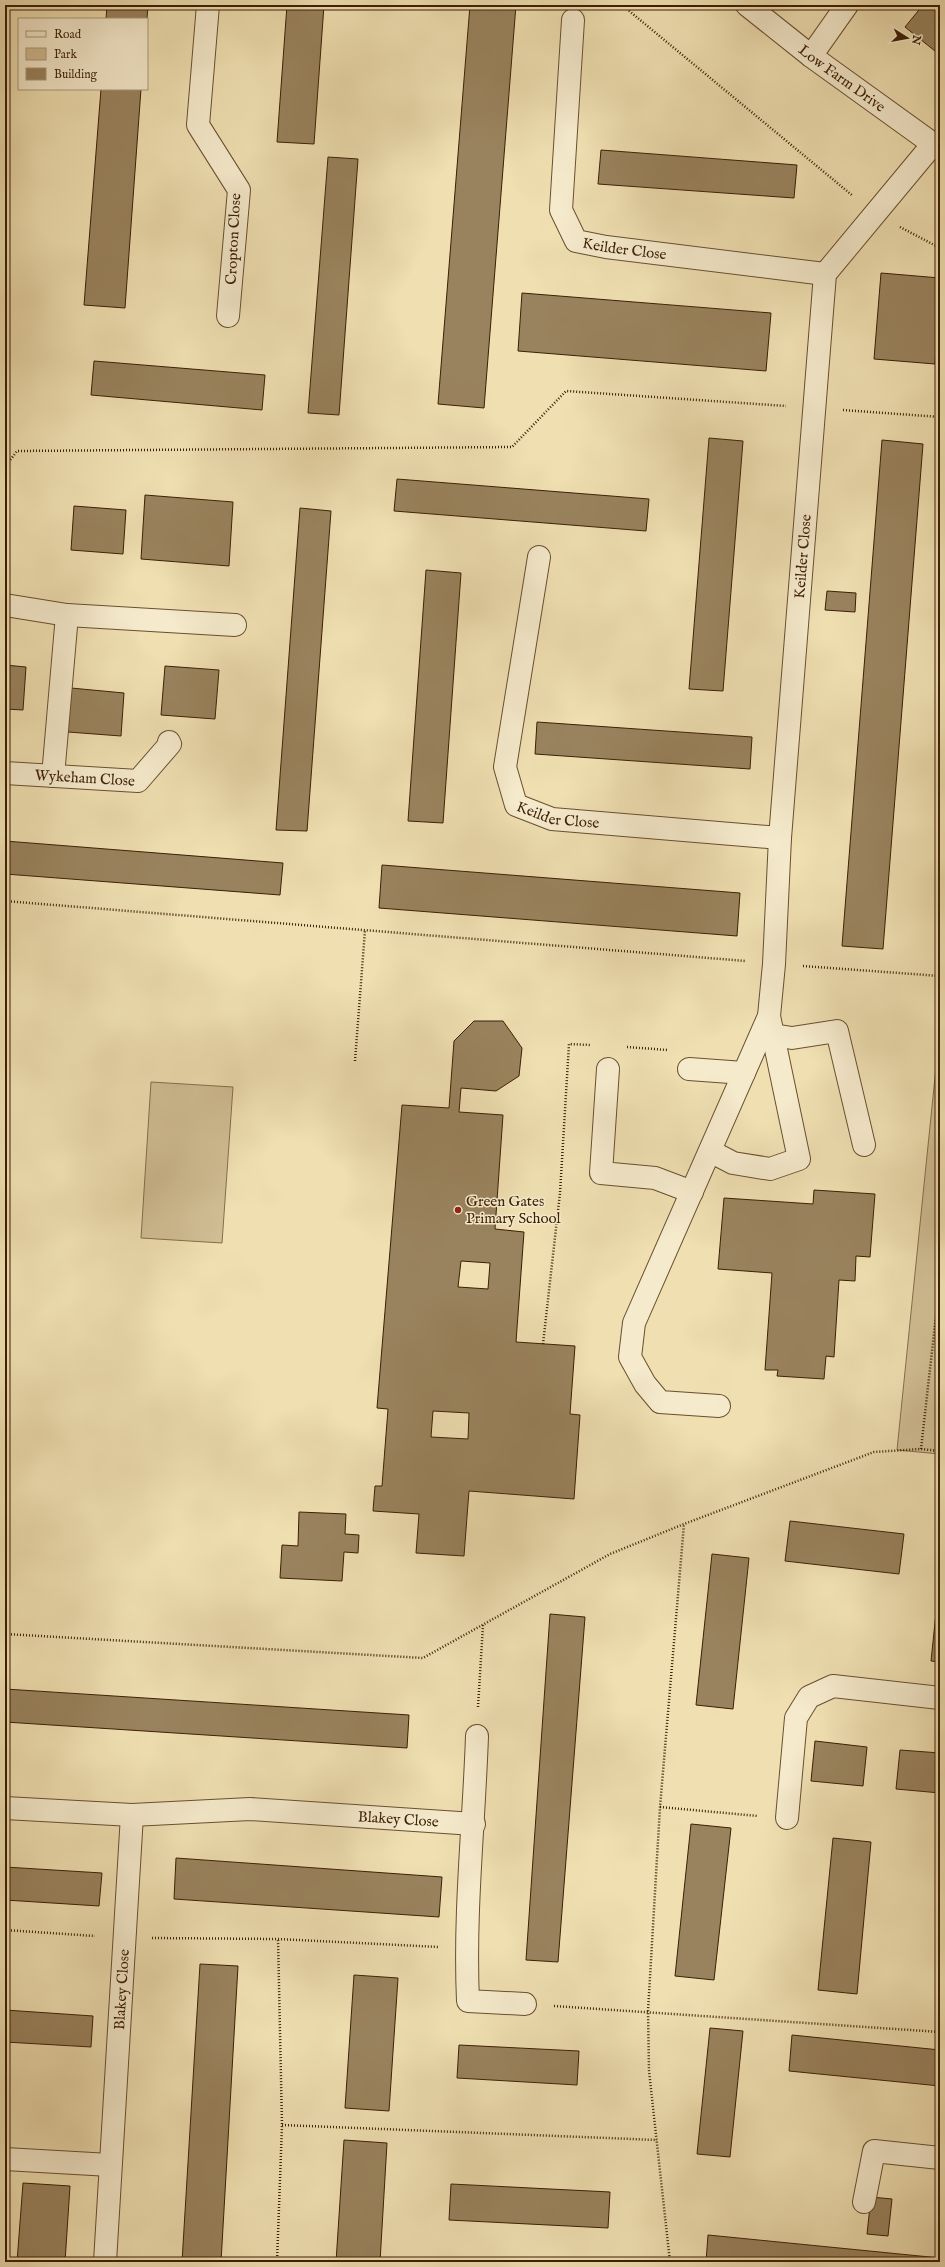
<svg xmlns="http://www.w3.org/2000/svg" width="945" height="2267" font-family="'IM FELL English',serif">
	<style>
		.green { fill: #d1be94; stroke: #866e4c }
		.building { fill: #99835e; stroke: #3c1f04; fill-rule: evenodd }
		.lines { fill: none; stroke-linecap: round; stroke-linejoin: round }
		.minor-casing { stroke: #694f2f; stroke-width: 24 }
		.path { stroke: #3c1f04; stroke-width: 2.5; stroke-dasharray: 1 2; stroke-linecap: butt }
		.minor { stroke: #f5eacc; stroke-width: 22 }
		.poi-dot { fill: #8f2418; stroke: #f5eacc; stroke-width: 1.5 }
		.labels { text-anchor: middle; stroke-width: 3; stroke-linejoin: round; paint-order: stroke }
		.street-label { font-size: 15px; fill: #3c1f04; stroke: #f5eacc }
		.poi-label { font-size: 15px; fill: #3c1f04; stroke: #f5eacc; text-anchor: start }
	</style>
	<rect width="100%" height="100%" fill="#efdfb1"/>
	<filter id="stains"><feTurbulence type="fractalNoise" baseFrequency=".005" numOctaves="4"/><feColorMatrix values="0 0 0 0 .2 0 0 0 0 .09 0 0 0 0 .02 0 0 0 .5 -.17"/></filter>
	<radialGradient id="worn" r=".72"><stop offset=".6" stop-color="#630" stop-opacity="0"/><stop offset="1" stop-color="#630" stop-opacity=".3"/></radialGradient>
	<g class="green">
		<polygon points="940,1028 940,1454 897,1450"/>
		<polygon points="151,1082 233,1087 222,1243 141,1238"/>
	</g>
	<g class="building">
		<polygon points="107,5 148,5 147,19 106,19"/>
		<polygon points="287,5 324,5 314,144 277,142"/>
		<polygon points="470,5 516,5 484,408 438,404"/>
		<polygon points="923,5 940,5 940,55 905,27"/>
		<polygon points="101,89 141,89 125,308 84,305"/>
		<polygon points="601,150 797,165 794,198 598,184"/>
		<polygon points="328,157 358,159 339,415 308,413"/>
		<polygon points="881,273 940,278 935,364 874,359"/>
		<polygon points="522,293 771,313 766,371 518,351"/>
		<polygon points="94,361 265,375 262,410 91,395"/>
		<polygon points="709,438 743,441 723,691 689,689"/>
		<polygon points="882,440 923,444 883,949 842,946"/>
		<polygon points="397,479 649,499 646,531 394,511"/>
		<polygon points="145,495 233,502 229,566 141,559"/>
		<polygon points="74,506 126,510 123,554 71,550"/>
		<polygon points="300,508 331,511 307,831 276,830"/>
		<polygon points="426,570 461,573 443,823 408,821"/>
		<polygon points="827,591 856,593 855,612 825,610"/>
		<polygon points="5,665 26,667 23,710 5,709"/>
		<polygon points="165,666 219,670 215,719 161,715"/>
		<polygon points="71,688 124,693 121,736 68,732"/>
		<polygon points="537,722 752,737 750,769 535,754"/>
		<polygon points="5,841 283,863 280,895 5,874"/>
		<polygon points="382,865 740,893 737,936 379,908"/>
		<path d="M 474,1021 L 503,1021 L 522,1048 L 519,1076 L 496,1091 L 461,1088 L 459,1112 L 503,1115 L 495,1229 L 524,1232 L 516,1342 L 575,1346 L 570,1414 L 580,1415 L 574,1499 L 469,1491 L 464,1556 L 416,1553 L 419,1514 L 373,1511 L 375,1486 L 382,1486 L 388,1409 L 377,1408 L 402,1105 L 449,1108 L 454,1041 ZM 461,1261 L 490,1263 L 488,1289 L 458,1287 ZM 433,1411 L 469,1413 L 468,1439 L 431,1437 Z"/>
		<polygon points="814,1190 875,1194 870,1257 856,1256 855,1281 839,1280 834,1357 826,1356 824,1379 777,1376 778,1370 765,1370 772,1273 718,1269 724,1198 813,1204"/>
		<polygon points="299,1512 346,1514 345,1534 359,1535 358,1553 344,1552 342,1581 280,1578 282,1545 298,1546"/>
		<polygon points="790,1521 904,1534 899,1574 785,1561"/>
		<polygon points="712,1554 749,1558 733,1709 696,1705"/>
		<polygon points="940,1574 940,1662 931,1661"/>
		<polygon points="550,1614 585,1617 558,1962 526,1960"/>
		<polygon points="5,1689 409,1715 407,1748 5,1722"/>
		<polygon points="815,1741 867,1747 863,1786 811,1781"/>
		<polygon points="900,1750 940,1753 940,1793 896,1789"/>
		<polygon points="691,1824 731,1828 714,1980 675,1976"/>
		<polygon points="833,1838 871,1842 857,1994 818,1990"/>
		<polygon points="176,1858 442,1877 439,1917 174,1899"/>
		<polygon points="5,1867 102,1873 99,1906 5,1900"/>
		<polygon points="200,1964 238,1966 221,2262 182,2262"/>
		<polygon points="354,1975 398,1978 389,2111 345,2108"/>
		<polygon points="5,2010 93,2016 91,2047 5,2042"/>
		<polygon points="710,2028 743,2031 730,2157 697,2154"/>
		<polygon points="792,2035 940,2050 940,2086 789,2071"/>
		<polygon points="459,2045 579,2051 577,2085 457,2078"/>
		<polygon points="344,2140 387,2143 380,2262 336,2262"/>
		<polygon points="23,2183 70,2186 65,2262 17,2262"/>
		<polygon points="451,2184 610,2192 608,2228 449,2220"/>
		<polygon points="871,2197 892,2199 888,2236 867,2234"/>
		<polygon points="708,2235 940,2258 940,2262 706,2262"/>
	</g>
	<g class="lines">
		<g class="minor-casing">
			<g id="minor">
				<polyline points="208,5 198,125 239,190 228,316"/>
				<path id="s1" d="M 747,5 L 811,56 L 940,149"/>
				<path id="s2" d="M 573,20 L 561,210 L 576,241 L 606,247 L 825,274"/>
				<polyline points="811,56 847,5"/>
				<path id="s3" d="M 539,557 L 505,767 L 516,805 L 552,819 L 780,838"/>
				<polyline points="5,605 67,615 53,776"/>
				<polyline points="67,615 235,625"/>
				<path id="s4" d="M 5,773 L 138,781 L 170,744 L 169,742"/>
				<polyline points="773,1035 792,1038 837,1031 864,1145"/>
				<polyline points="608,1069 601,1173 655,1178 692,1192"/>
				<polyline points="689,1069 744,1073"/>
				<polyline points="710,1151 733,1163 770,1169 799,1159 769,1016"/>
				<path id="s5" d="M 719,1406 L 660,1402 L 645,1384 L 630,1357 L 634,1323 L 769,1016 L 774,964 L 780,838 L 825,274 L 933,144"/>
				<path d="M 477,1736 C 474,1824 464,1913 468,2001 L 525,2004"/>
				<path id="s6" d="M 5,1808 L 132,1815 L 250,1809 L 474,1824"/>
				<polyline points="787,1818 796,1718 809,1697 833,1686 940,1698"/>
				<polyline points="5,2159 110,2165"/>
				<polyline points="864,2202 874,2151 940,2158"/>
				<path id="s7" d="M 105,2262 L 132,1815"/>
			</g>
		</g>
		<g class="path">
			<polyline points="622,5 853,196"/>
			<polyline points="900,227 940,248"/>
			<polyline points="843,410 940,417"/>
			<polyline points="5,467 17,451 512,447 566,391 786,406"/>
			<polyline points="5,901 746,961"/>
			<polyline points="940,930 937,976 940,986"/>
			<polyline points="803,966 940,976"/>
			<polyline points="627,1047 668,1050"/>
			<polyline points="355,1061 365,930"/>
			<polyline points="543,1344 560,1193 569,1044 590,1045"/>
			<polyline points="921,1449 940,1280"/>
			<polyline points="5,1634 423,1658 610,1554 684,1524 874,1452 921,1449 940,1451"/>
			<polyline points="478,1707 483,1625"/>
			<polyline points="660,1807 758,1816"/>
			<polyline points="5,1930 95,1936"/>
			<polyline points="152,1938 278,1939 439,1947"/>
			<polyline points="554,2006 940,2032"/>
			<polyline points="282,2125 657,2140"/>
			<polyline points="277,2262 282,2125 278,1939"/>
			<polyline points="670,2262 649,2071 648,2011 660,1807 684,1524"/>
		</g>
		<use href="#minor" class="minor"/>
	</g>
	<circle class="poi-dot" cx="458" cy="1210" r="4"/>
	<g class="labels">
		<g class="street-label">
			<text dy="5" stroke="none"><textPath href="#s1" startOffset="120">Low Farm Drive</textPath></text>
			<text transform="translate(233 239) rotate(-87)" y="5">Cropton Close</text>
			<text dy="5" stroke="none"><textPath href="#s2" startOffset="274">Keilder Close</textPath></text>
			<text dy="5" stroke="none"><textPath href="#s5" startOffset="944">Keilder Close</textPath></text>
			<text dy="5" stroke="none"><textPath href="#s4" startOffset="80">Wykeham Close</textPath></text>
			<text dy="5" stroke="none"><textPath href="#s3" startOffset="296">Keilder Close</textPath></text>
			<text dy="5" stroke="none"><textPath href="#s6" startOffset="394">Blakey Close</textPath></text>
			<text dy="5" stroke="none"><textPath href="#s7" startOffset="273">Blakey Close</textPath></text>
		</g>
		<g class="poi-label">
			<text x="466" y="1206">Green Gates<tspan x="466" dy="17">Primary School</tspan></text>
		</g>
	</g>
	<rect width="945" height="2267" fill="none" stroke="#efdfb1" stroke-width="20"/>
	<rect x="6" y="6" width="933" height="2255" fill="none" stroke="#3c1f04" stroke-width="2"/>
	<rect x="10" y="10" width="925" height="2247" fill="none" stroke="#3c1f04"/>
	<rect x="18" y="18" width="130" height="72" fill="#f5eacc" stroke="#ab997c"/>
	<rect x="26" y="31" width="20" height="6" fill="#f5eacc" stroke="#ab997c"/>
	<text x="54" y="38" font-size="12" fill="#3c1f04">Road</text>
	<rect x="26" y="48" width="20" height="12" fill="#d1be94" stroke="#ab997c"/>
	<text x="54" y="58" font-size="12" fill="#3c1f04">Park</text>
	<rect x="26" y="68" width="20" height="12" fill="#99835e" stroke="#ab997c"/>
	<text x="54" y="78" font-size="12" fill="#3c1f04">Building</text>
	<g transform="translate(907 38) rotate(101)" stroke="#f5eacc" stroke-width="3" paint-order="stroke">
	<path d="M0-3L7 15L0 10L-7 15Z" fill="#3c1f04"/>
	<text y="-6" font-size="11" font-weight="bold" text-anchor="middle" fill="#3c1f04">N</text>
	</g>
	<rect width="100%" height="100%" filter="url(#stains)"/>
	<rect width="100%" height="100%" fill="url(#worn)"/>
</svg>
